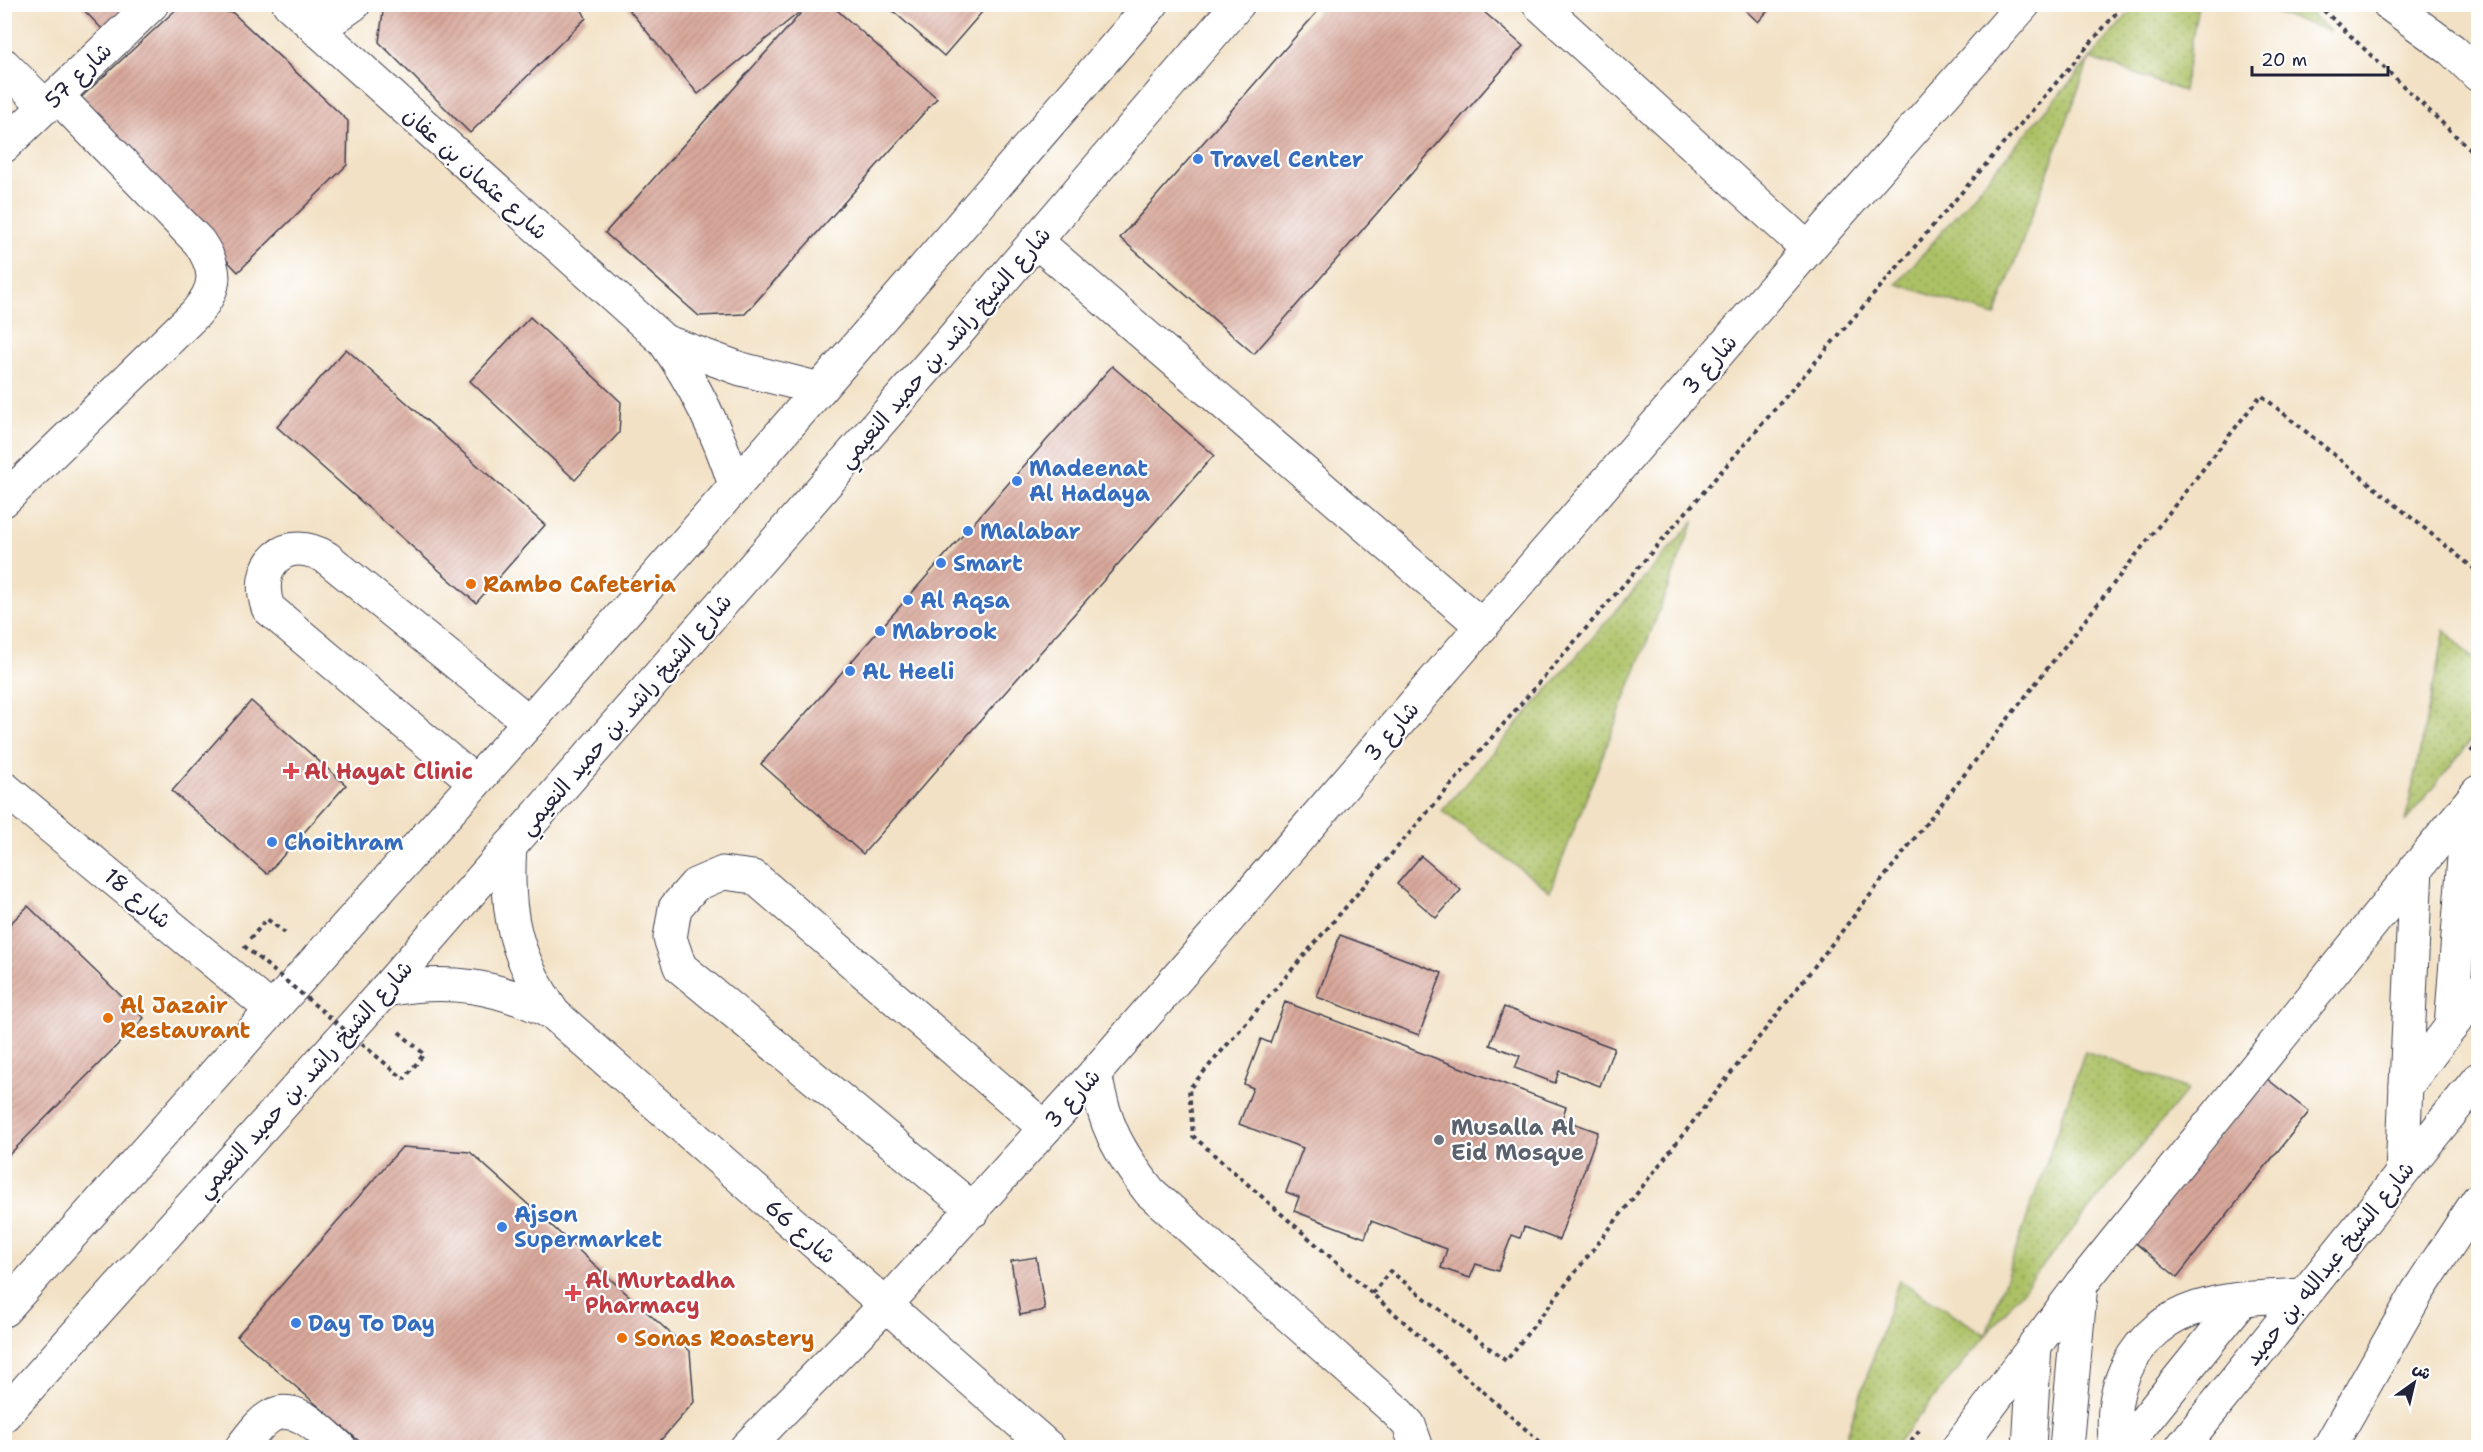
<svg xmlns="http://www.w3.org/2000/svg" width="2483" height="1452" font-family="'Shantell Sans','Playpen Sans Arabic',sans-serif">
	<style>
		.grass { fill: url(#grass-dots); stroke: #677250; stroke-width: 1.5 }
		.building { fill: url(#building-hatch) }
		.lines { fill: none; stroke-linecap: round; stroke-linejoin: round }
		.minor-casing { stroke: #413f50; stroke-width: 35 }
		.major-casing { stroke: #413f50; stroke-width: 35 }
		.path { stroke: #413f50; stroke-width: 4; stroke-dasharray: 4.5 4.5; stroke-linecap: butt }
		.minor { stroke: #fff; stroke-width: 33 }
		.major { stroke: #fff; stroke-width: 33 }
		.path-bridge { stroke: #413f50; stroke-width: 4; stroke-dasharray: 4.5 4.5; stroke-linecap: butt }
		.shop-dot { fill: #3f7fe0; stroke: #fff; stroke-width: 2 }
		.food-dot { fill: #e8710a; stroke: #fff; stroke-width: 2 }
		.health-dot { fill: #e0444e; stroke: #fff; stroke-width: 2 }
		.worship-dot { fill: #6b7280; stroke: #fff; stroke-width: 2 }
		.labels { text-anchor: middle; stroke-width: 4.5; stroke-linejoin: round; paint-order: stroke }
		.street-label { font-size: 22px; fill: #22223b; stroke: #fff }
		.shop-label { font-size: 22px; font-weight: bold; fill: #366cbe; stroke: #fff; text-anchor: start }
		.food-label { font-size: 22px; font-weight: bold; fill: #c56008; stroke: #fff; text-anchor: start }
		.health-label { font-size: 22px; font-weight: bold; fill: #be3a42; stroke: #fff; text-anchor: start }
		.worship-label { font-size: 22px; font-weight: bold; fill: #5b616d; stroke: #fff; text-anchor: start }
	</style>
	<defs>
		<pattern id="grass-dots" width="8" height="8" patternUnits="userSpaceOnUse" patternTransform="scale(1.5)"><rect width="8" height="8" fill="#acc165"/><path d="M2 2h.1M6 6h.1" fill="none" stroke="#8c9c54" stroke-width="1.8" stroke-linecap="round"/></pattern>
		<pattern id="building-hatch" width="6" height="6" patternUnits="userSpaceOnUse" patternTransform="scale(1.5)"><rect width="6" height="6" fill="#d8a79a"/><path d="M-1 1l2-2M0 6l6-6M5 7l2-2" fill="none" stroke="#b98f86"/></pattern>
	</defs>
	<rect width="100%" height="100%" fill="#fff"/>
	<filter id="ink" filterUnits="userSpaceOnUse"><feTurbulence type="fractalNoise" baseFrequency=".0167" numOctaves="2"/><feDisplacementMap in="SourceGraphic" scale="12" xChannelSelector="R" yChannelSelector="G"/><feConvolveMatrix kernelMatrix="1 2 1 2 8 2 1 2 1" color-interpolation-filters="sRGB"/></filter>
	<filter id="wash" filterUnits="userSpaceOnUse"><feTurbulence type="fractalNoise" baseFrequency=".008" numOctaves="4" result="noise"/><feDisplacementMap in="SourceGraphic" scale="24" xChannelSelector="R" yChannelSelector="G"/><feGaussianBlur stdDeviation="1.35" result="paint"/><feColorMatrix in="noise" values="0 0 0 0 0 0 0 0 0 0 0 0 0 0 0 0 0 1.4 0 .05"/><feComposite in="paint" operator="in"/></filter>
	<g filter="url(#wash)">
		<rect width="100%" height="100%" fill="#f2e1c4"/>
		<g class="grass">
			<polygon points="2137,4 2198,5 2183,91 2090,58 1995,316 1897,284"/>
			<polygon points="2252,5 2302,5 2330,31"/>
			<polygon points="1694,521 1550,891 1442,811"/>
			<polygon points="2445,630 2478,664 2478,732 2405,822"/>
			<polygon points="2085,1051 2188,1089 1894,1447 1843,1447 1899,1280 1986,1335"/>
		</g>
		<g id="blocks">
			<g class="building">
				<polygon points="78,4 128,4 103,30"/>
				<polygon points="182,4 233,13 348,121 347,165 238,272 75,103"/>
				<polygon points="384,4 579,4 586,18 470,133 379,42"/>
				<polygon points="809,4 830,4 937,98 745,314 699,316 605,233"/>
				<polygon points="885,4 989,4 944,56"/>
				<polygon points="1324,4 1475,4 1523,46 1254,354 1120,238"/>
				<polygon points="1739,4 1774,4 1758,22"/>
				<polygon points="625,5 795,5 801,11 698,94"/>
				<polygon points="530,317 621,402 619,433 575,480 470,381"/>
				<polygon points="346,349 545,525 476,603 277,427"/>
				<polygon points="1112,366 1214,455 863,854 761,764"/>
				<polygon points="251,701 346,785 267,874 172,791"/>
				<polygon points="1421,856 1461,890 1436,918 1397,884"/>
				<polygon points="28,906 144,1018 4,1160 4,930"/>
				<polygon points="1340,935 1442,973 1419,1035 1317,997"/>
				<polygon points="1285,1002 1566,1107 1562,1119 1598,1132 1559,1240 1524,1227 1520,1238 1512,1235 1498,1271 1476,1264 1470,1278 1441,1268 1447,1249 1371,1221 1365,1238 1294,1211 1299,1197 1286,1192 1303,1148 1239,1124 1253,1088 1244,1084 1261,1039 1270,1043"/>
				<polygon points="1504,1007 1614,1048 1600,1086 1559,1071 1555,1083 1515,1068 1520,1056 1490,1045"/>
				<polygon points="2266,1078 2309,1112 2177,1277 2134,1242"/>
				<polygon points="402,1147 470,1152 690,1351 694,1402 654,1448 367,1448 237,1336"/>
				<polygon points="1036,1257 1045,1310 1020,1315 1011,1261"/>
			</g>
		</g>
	</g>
	<g filter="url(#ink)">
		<use href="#blocks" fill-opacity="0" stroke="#413f50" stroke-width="1.5"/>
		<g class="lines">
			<g class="minor-casing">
				<g id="minor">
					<path d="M 289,4 L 664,341 C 696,386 718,432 735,485"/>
					<polyline points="1539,4 1808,249"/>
					<polyline points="2389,4 2452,50 2478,75"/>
					<polyline points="317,30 354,4"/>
					<polyline points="4,65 46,107"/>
					<polyline points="4,146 152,4"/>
					<polyline points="1036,241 1482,626"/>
					<polyline points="664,341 741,369 820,389"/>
					<path d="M 4,500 L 196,313 C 218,287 218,270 199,242 L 57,96"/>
					<path d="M 475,782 L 268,608 C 253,564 286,533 327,558 L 529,722"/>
					<polyline points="4,788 271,1009"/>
					<path d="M 510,846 C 505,915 515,956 554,1014"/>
					<path d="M 385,990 C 448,978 496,985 554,1014 L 1049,1448"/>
					<polyline points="2451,1027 2468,805"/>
					<path d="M 1095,1073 C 1104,1125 1118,1151 1150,1192 L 1396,1411 L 1409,1425 L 1417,1448"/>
					<polyline points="2406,1086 2478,991"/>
					<polyline points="2402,1173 2416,867"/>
					<polyline points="974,1210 680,967 670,938 675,908 695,885 723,873 754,877 1045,1128"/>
					<path d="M 241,1448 C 250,1437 259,1423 271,1416 C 297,1402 322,1432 340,1448"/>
					<polyline points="746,1448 885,1306 1095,1073 1808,249 2024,4"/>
					<polyline points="1958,1448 2081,1284 2478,792"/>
					<polyline points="2029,1448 2035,1344"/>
					<polyline points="2066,1448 2081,1284"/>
					<path d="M 2116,1448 C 2106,1378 2141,1320 2211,1304 C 2241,1297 2273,1297 2303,1295"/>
					<polyline points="2123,1448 2242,1300"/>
					<polyline points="2181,1448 2478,1079"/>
					<polyline points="2329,1448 2418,1291 2478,1200"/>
				</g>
			</g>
			<g class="major-casing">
				<g id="major">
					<polyline points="4,1310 529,722 820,389 1152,4"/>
					<polyline points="4,1415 385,990 953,338 1238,4"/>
				</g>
			</g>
			<g class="path">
				<polyline points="2317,4 2478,157"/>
				<polyline points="2471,752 2478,743"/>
				<polyline points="250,939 267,919 285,933"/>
				<polyline points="399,1032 424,1054 404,1079"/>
				<polyline points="1372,1294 1390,1271 1506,1361 2261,395 2478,572"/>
				<polyline points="1547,1448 1193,1136 1189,1089 2124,4"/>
				<polyline points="1905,1448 1921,1428"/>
			</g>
			<use href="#minor" class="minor"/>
			<use href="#major" class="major"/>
			<polyline class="path-bridge" points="244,946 404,1079"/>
		</g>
	</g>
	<g class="shop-dot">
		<circle cx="1198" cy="159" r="6"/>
		<circle cx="1017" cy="481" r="6"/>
		<circle cx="968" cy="531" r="6"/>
		<circle cx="941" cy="563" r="6"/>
		<circle cx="908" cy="600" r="6"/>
		<circle cx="880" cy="631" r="6"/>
		<circle cx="850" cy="671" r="6"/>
		<circle cx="272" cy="842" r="6"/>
		<circle cx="502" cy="1227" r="6"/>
		<circle cx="296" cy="1323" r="6"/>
	</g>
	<g class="food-dot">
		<circle cx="471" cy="584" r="6"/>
		<circle cx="108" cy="1018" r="6"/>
		<circle cx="622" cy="1338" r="6"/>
	</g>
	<g class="health-dot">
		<path d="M288 762h6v6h6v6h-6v6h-6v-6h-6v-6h6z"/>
		<path d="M570 1284h6v6h6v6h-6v6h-6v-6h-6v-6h6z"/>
	</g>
	<circle class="worship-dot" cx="1439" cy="1140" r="6"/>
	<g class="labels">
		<g class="street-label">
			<text transform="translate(78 75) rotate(-44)" y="8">شارع 57</text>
			<text transform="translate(476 173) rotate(42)" y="8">شارع عثمان بن عفان</text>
			<text transform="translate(944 347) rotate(-49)" y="8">شارع الشيخ راشد بن حميد النعيمي</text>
			<text transform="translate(1709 364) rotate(-49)" y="8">شارع 3</text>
			<text transform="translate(625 714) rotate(-49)" y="8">شارع الشيخ راشد بن حميد النعيمي</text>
			<text transform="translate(1391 731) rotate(-49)" y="8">شارع 3</text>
			<text transform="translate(138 898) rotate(40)" y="8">شارع 18</text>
			<text transform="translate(304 1079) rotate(-48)" y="8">شارع الشيخ راشد بن حميد النعيمي</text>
			<text transform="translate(1072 1098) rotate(-48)" y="8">شارع 3</text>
			<text transform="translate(801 1231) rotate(41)" y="8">شارع 66</text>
			<text transform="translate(2329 1263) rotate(-51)" y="8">شارع الشيخ عبدالله بن حميد</text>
		</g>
		<g class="shop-label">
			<text x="1210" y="167">Travel Center</text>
			<text x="1029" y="476">Madeenat<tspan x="1029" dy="25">Al Hadaya</tspan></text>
			<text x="980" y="539">Malabar</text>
			<text x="953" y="571">Smart</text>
			<text x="920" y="608">Al Aqsa</text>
			<text x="892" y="639">Mabrook</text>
			<text x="862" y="679">AL Heeli</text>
			<text x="284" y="850">Choithram</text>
			<text x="514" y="1222">Ajson<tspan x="514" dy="25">Supermarket</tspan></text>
			<text x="308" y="1331">Day To Day</text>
		</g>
		<g class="food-label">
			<text x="483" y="592">Rambo Cafeteria</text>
			<text x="120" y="1013">Al Jazair<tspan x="120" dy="25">Restaurant</tspan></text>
			<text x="634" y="1346">Sonas Roastery</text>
		</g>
		<g class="health-label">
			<text x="304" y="779">Al Hayat Clinic</text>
			<text x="585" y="1288">Al Murtadha<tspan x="585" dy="25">Pharmacy</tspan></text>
		</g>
		<g class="worship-label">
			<text x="1451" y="1135">Musalla Al<tspan x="1451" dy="25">Eid Mosque</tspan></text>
		</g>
	</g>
	<rect width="2483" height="1452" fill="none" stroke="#fff" stroke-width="24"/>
	<g transform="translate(2414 1383) rotate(34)" stroke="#ffffff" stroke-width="4.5" paint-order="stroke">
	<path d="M0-4.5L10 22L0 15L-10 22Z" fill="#22223b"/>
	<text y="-9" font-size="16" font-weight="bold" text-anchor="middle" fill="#22223b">ش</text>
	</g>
	<path d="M2252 66v9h136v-9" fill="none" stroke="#22223b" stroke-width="3"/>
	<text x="2261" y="66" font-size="18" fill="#22223b" stroke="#ffffff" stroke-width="4.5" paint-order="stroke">20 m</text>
</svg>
